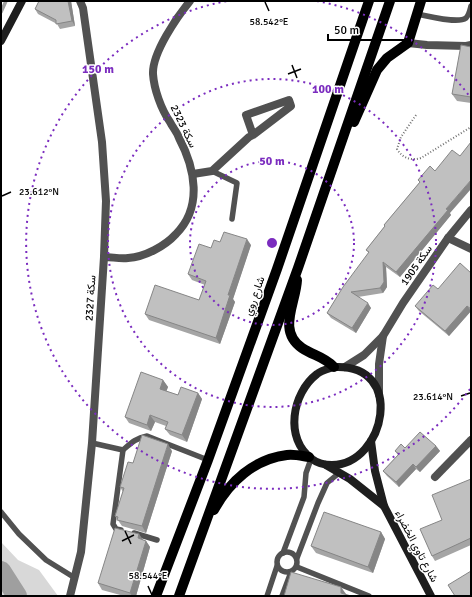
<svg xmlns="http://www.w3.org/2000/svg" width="472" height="597" font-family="Signika,Vazirmatn,sans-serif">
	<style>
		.green { fill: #d8d8d8 }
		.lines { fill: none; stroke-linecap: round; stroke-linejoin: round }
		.stream { stroke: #9f9f9f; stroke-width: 3.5 }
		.river { stroke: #9f9f9f; stroke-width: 20 }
		.path { stroke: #737373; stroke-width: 2; stroke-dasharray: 1 2; stroke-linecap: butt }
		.lane { stroke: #515151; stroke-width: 5.5 }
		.street { stroke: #515151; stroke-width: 8 }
		.secondary { stroke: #1e1e1e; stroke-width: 8 }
		.primary { stroke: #000; stroke-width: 10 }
		.wall { fill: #a5a5a5 }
		.shaded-wall { fill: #868686 }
		.building { fill: #c0c0c0; stroke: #868686 }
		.ticks { fill: none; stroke: #000; stroke-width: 1.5 }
		.ring { fill: none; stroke: #7b2cbf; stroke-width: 2; stroke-dasharray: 2 4 }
		.labels { text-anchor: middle; stroke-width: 3; stroke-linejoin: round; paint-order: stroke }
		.street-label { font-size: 11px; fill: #000; stroke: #fff }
		.ticks-label { font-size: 10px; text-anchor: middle; fill: #000; stroke: #fff; stroke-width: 3; stroke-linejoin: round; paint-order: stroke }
		.centre { fill: #7b2cbf; stroke: #fff; stroke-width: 2 }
		.ring-label { font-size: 12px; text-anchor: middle; font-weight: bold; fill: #7b2cbf; stroke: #fff; stroke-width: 3; stroke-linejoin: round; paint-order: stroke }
	</style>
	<rect width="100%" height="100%" fill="#fff"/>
	<polygon class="green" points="1,542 18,560 39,570 58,596 1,596"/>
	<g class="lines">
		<polyline class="stream" points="1,12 6,1"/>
		<polyline class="river" points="1,571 17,596"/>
		<path class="path" d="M 416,115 L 401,137 L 397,149 C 402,158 411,161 421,158 L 471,127"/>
		<g class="lane">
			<path d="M 417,14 C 428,16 458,24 466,18 C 469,15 470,10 471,6"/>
			<polyline points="212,171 237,183 232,219"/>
			<polyline points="92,443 123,450 113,524 116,529 121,530"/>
			<path d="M 123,450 C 131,443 136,438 147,436 L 208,460"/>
			<polyline points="1,512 19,534 46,560 75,578"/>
			<polyline points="134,533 157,540"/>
			<circle cx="287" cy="562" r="10"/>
			<polyline points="283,553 304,497 306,473 311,459"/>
			<polyline points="297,558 318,503 327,483 339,473"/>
			<polyline points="297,567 369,596"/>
			<polyline points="267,596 277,566"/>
			<polyline points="282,596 291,572"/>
		</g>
		<g class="street">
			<polyline points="408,43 427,45 466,46 471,45"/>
			<polyline points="193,174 212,171 249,137 253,135 291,106 289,100 246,115 253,135"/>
			<polyline points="448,238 471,249"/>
			<path d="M 104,257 C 112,257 120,259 128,258 C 145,257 165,246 176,234 C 203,207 195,168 179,138 C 177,132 173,128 170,122 C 161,109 154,89 153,74 C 152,53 177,17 190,1"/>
			<polyline points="345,367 364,355 383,336 403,303 448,238 471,210"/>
			<polyline points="379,395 379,364 383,336"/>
			<polyline points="435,477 471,440"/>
			<polyline points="70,596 81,552 92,443 104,257 106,201 102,142 83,8 80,1"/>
		</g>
		<g class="secondary">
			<polyline points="1,41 22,1"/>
			<path d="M 334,367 C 407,363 385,465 332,465 C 325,465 317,463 312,459 C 284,439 292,393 317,374 C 322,370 328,369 334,367 Z"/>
			<polyline points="371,441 375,471 384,506 431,596"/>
			<polyline points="326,465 350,479 384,506"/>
		</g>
		<g class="primary">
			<polyline points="354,122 377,70 387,58 408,43 421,1"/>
			<path d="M 297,280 C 296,303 277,331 302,348 C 314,356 323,356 334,367"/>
			<path d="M 214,510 C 229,482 254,459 287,455 C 294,454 302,456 309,457"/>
			<polyline points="156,596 208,460 277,269 369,1"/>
			<polyline points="179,596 298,268 390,1"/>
		</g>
	</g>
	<g class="wall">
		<polygon points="39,1 71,1 75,26 60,29 57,24 38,14 35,9"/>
		<polygon points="471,47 471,103 457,101 452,94"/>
		<polygon points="418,180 451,215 400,277 386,267 387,287 383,293 358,297 371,308 356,333 331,318 327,313 369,253 366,250 384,227 384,225 420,182"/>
		<polygon points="220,242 251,245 233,299 235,302 220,344 149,320 145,314 199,300 205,285 192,280 188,274 211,248"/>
		<polygon points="471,273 471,311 449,336 419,311 415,306"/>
		<polygon points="163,380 168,387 166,391 178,395 198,393 202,399 187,442 170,435 165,429 166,426 155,422 151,431 129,423 125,417"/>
		<polygon points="436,446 440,451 420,472 416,469 399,487 387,476 383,471 398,455 395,451"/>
		<polygon points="172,451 146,533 122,526 115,516 123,492 120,487 133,463"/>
		<polygon points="471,479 471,545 435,561 432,556"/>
		<polygon points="381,532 385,539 373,573 316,553 311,546"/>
		<polygon points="143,540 146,541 150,547 136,596 124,596 102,590 98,583"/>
	</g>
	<g class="shaded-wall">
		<polygon points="68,1 71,1 75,26 72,21"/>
		<polygon points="471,180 471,189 450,213 451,215 400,277 396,272 446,209"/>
		<polygon points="247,239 251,245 233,299 235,302 220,344 216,338 228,295"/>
		<polygon points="383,262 386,267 387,287 383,293 380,288"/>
		<polygon points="368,303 371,308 356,333 352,328"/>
		<polygon points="467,306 471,311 449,336 445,331"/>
		<polygon points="163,380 168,387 165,395 160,389"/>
		<polygon points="198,393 202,399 187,442 182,435"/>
		<polygon points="150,415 155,422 151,431 147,425"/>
		<polygon points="168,444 172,451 146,533 142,526"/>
		<polygon points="436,446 440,451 420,472 416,467"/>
		<polygon points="413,464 416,469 399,487 396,482"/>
		<polygon points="381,532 385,539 373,573 368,567"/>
		<polygon points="139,534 144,541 138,538"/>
		<polygon points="146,541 150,547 136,596 132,596 130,593"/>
		<polygon points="341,587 346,594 346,596 341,593"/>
	</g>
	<g class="building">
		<polygon points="39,1 68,1 72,21 56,24 56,20 35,9"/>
		<polygon points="461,45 471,47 471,97 452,94"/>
		<polygon points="471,142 471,180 446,209 448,210 396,272 383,262 384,282 380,288 351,292 368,303 352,328 327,313 343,287 369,252 366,250 385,226 384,225 420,182 418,180 430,166 435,171 452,150 460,156"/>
		<polygon points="224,232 247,239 228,295 230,295 216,338 145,314 155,285 199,300 206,281 188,274 199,244 211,248 214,240 220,242"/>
		<polygon points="460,263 471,273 471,309 467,306 445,331 415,306 433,285 438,289"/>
		<polygon points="141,372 163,380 160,389 178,395 181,387 198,393 182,435 165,429 168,422 150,415 147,425 125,417"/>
		<polygon points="420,432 436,446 416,467 413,464 396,482 383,471 399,454 395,451 401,444 405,448"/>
		<polygon points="142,435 168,444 142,526 117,520 118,517 115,516 124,488 120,487 128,462 133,463"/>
		<polygon points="471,479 471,538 432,556 420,529 442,520 432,495"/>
		<polygon points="324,512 381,532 368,567 311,546"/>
		<polygon points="115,528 139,534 138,538 146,541 130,593 98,583"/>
		<polygon points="471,571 471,596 455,596 448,585"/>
		<polygon points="291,572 341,587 341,593 351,596 284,596"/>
	</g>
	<path class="ticks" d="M 265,2 L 269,11M 292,65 L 297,78M 288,74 L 301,69M 2,196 L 11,192M 461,396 L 470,393M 125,531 L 131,544M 122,541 L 134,535M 148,586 L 152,595"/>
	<g class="ring">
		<circle cx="272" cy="243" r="82"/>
		<circle cx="272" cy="243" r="164"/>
		<path d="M470 389A246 246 0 1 1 227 1M317 1A246 246 0 0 1 470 97"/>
	</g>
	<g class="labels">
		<g class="street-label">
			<text transform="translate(184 126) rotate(64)" y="4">سكة 2323</text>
			<text transform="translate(416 265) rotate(-55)" y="4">سكة 1905</text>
			<text transform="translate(254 296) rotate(-70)" y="4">شارع روي</text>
			<text transform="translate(90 298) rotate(-86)" y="4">سكة 2327</text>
			<text transform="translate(417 546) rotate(62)" y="4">شارع تاوي الخضراء</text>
		</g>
	</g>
	<g class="ticks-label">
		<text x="269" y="25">58.542°E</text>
		<text x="39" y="195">23.612°N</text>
		<text x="433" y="400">23.614°N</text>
		<text x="148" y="579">58.544°E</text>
	</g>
	<circle cx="272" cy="243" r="6" class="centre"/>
	<g class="ring-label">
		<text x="98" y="73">150 m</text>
		<text x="328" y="93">100 m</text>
		<text x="272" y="165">50 m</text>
	</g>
	<rect width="472" height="597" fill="none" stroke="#000000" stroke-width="4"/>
	<path d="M328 34v6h82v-6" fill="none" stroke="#000000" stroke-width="2"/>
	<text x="334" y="34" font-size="12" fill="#000000" stroke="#ffffff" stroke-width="3" paint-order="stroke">50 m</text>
</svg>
